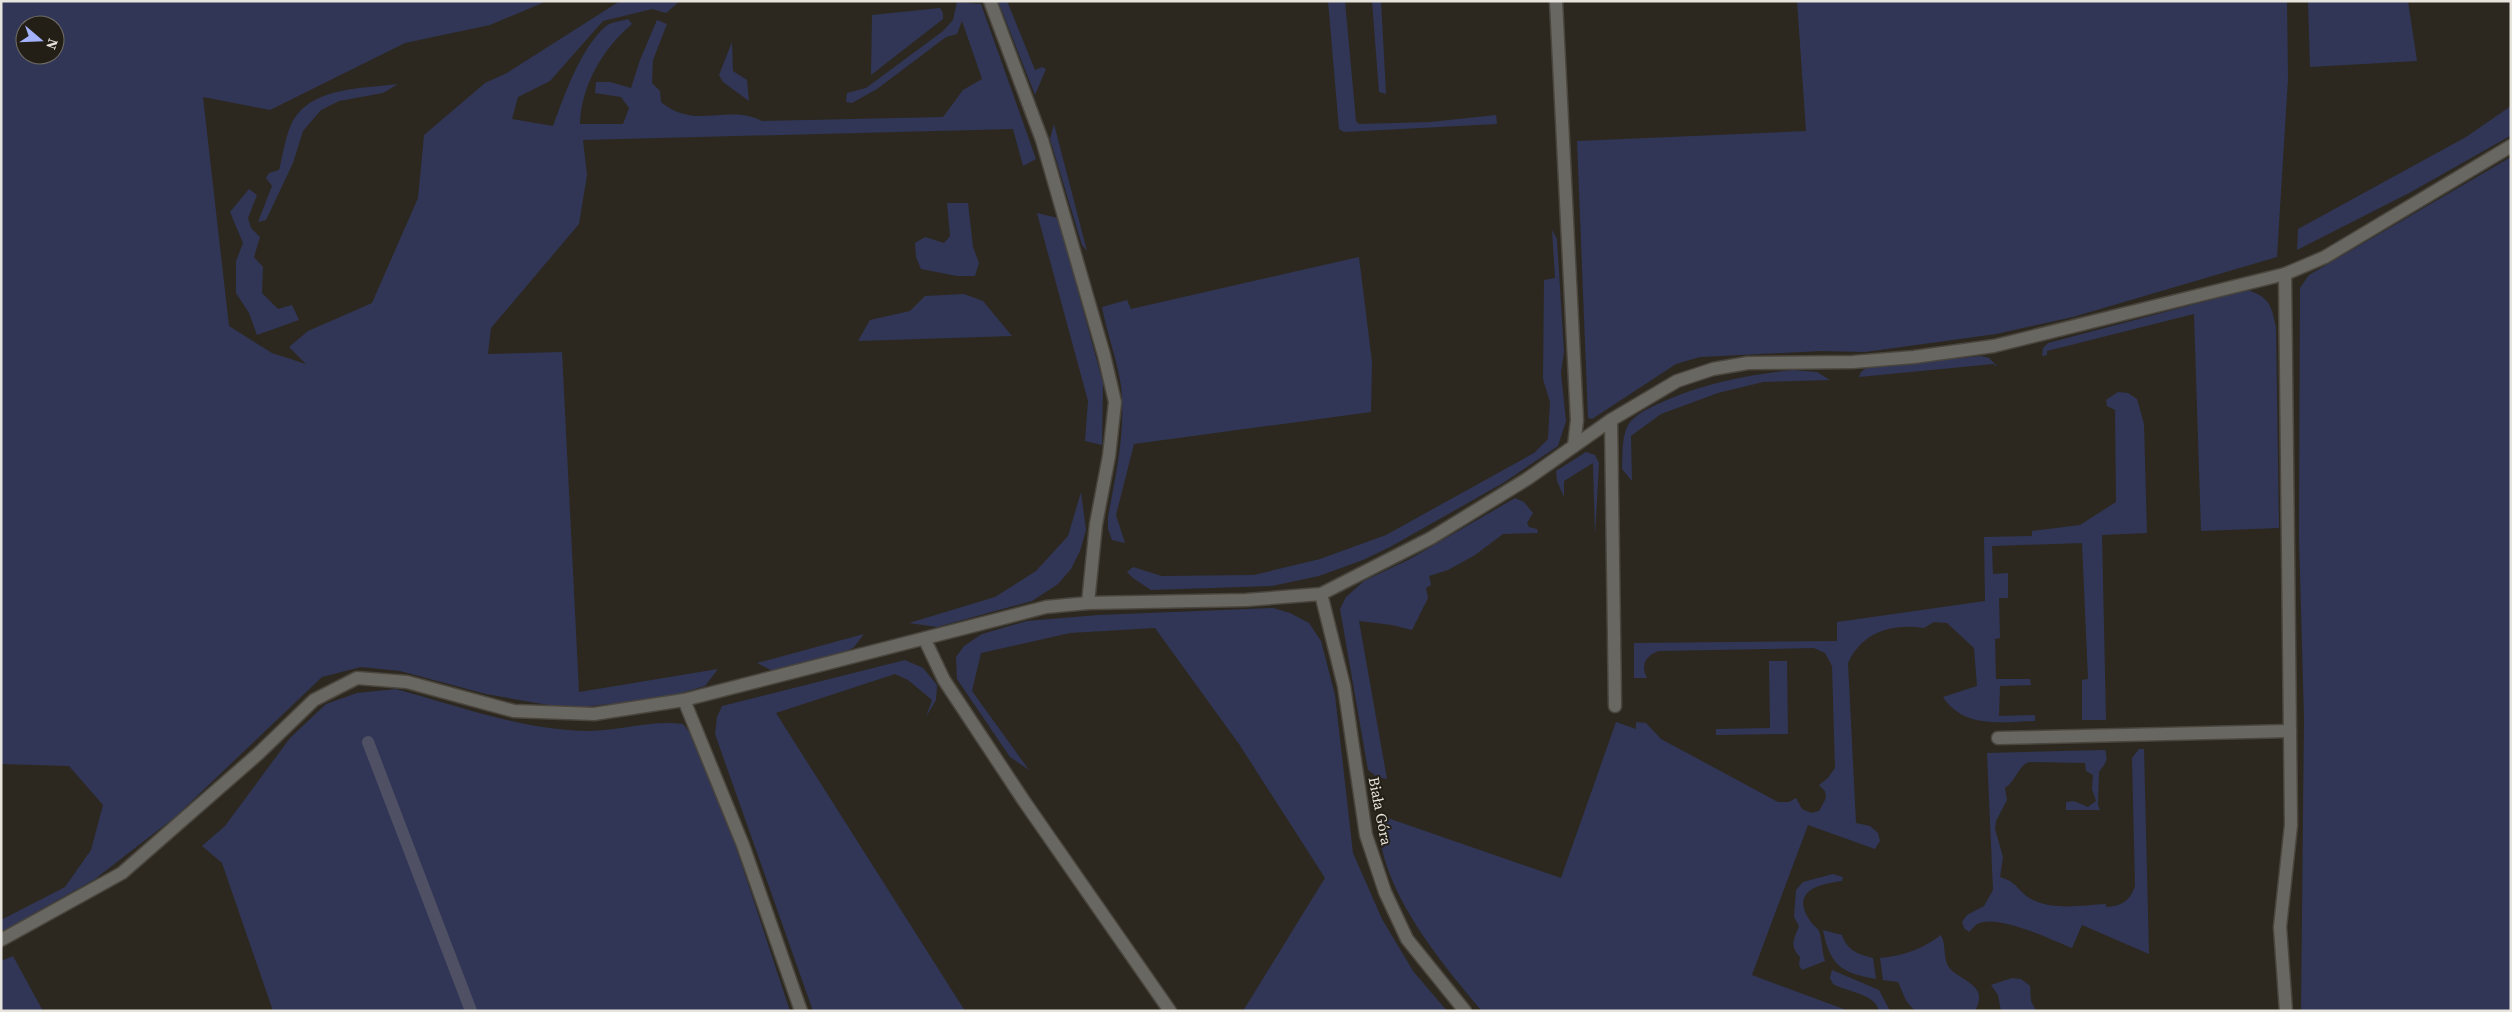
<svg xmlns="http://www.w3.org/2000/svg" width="2512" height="1012" font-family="'Source Serif 4',serif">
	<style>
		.green { fill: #313656; fill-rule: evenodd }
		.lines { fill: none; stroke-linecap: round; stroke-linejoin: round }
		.stream { stroke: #4f5064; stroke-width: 12 }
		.service-casing { stroke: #4a463e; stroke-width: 15 }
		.minor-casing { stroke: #4a463e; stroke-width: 15 }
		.service { stroke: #696762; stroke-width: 12 }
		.minor { stroke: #696762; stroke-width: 12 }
		.labels { text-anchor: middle; stroke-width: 4; stroke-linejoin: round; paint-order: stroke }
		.street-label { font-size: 15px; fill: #e7e4de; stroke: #231f16 }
	</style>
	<rect width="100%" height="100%" fill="#2c281f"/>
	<g class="green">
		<path d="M 1,1 L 547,1 L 490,25 L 405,43 L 270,110 L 203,97 L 229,326 L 272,353 L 306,364 L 289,347 L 308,331 L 372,303 L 418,198 L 424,135 L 485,83 L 507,73 L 620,1 L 680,1 L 666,13 L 652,9 L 603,21 L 550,81 L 518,97 L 512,119 L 553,126 C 565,94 580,49 606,26 C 611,22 622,21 628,19 L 632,24 C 603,48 581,86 580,124 L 623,124 L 629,108 L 621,97 L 595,93 L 596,82 L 610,82 L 631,88 L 640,60 L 657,20 L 667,24 L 653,60 L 652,83 L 660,91 L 661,102 C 696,131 727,103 762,121 L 943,117 L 963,90 L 982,79 L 962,21 L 957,34 L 946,37 L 877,89 L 852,103 L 846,102 L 847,93 L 866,88 L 943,31 L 953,20 L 957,2 L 981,4 L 1036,159 L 1023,166 L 1013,129 L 583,140 L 587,175 L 579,224 L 491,328 L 488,354 L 562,352 L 579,692 L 718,669 L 705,686 L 664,698 L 582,707 L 548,705 L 486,694 L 400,671 L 361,667 L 322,677 L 175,817 L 95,879 L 1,932 L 1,920 L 65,887 L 91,850 L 103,805 L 69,766 L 1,764 ZM 25,25 L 55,25 L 55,55 L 25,55 Z"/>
		<polygon points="998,1 1007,1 1035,70 1042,67 1046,69 1035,95"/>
		<polygon points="1328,1 1345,1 1356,121 1359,124 1430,122 1496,115 1497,124 1344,132 1339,129"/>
		<polygon points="1372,1 1381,1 1386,94 1379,92"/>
		<polygon points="1797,1 2287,1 2288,79 2277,257 2073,317 1996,334 1865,352 1821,351 1700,357 1676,364 1592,419 1588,418 1577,141 1806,131"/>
		<polygon points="2308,1 2408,1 2417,61 2310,67"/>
		<polygon points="940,8 943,13 943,19 871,75 872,15"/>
		<polygon points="732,42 733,71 747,80 749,101 723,82 719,75"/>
		<path d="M 398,84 L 383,93 L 339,101 L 321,110 L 303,131 L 293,163 L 266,220 L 258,222 L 272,186 L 266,178 L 269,173 L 279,170 C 283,155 285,138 291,125 C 309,86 362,89 398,84 Z"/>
		<polygon points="2511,106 2510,136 2411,192 2297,250 2298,229 2466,137"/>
		<polygon points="1054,124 1087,251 1082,245 1050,139"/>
		<polygon points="2511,157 2511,1011 2301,1011 2304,718 2299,537 2300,288 2309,275"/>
		<polygon points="249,189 257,195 248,218 251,228 260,237 254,257 263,267 262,293 278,309 292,305 299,320 257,335 249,313 236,293 236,261 243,243 230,212"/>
		<polygon points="947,203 968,203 973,247 979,263 975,276 957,276 921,269 916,257 915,243 925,237 944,243 950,236"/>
		<polygon points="1037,213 1058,218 1103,383 1102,445 1085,441 1088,401"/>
		<polygon points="1552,230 1557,239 1564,352 1561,373 1566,421 1558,446 1503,483 1390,547 1363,560 1319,576 1272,586 1151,590 1133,578 1127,572 1133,567 1162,576 1254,575 1320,559 1386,535 1534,453 1548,439 1550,402 1543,379 1544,280 1555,278"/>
		<path d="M 1359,257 L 1372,362 L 1371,412 L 1134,444 L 1116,515 L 1125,543 L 1112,540 L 1108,529 L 1108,517 C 1116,474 1126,430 1121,386 C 1117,359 1107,334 1102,307 L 1127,300 L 1131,309 Z"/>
		<path d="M 2248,290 C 2270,298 2271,305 2276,327 L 2279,528 L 2201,531 L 2194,314 L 2047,351 L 2047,355 L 2042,356 L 2043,348 L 2048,343 Z"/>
		<polygon points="964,294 983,301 1012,336 858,341 870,320 910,311 925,296"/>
		<polygon points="1981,356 1989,358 1998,367 1993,364 1859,377 1861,372 1866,368"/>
		<path d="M 1793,370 L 1817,372 L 1830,380 L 1763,382 L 1718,393 L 1661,414 L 1631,436 L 1632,481 L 1622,469 C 1623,455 1621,432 1631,421 C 1640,411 1656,405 1667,400 C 1709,382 1748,375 1793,370 Z"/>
		<path d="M 2118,392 L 2128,393 L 2137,399 L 2144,424 L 2147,533 L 2102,535 L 2106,720 L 2082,720 L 2082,680 L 2088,679 L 2082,543 L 1992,546 L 1993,574 L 2008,573 L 2008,598 L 1999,598 L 2000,638 L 1995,639 L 1996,679 L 2030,679 L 2031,685 L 2000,686 L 1999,716 L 2035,715 L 2035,721 C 2002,722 1964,729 1943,697 L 1977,686 L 1974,648 L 1947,623 L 1934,622 L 1924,628 C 1892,623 1862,632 1848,663 L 1856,823 L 1870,826 L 1878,833 L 1880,841 L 1875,849 L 1808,825 L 1752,975 L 1849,1011 L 1482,1011 C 1440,961 1375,884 1379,815 L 1561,878 L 1616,722 L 1636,729 L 1636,722 L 1646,723 L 1661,739 L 1778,802 L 1789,802 L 1796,798 L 1802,809 L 1811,813 L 1819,811 L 1826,798 L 1825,791 L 1819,785 L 1828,778 L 1835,768 L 1832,666 L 1825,653 L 1814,648 L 1659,651 C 1646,655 1640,665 1647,678 L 1634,678 L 1634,643 L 1837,641 L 1837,622 L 1985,601 L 1984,537 L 2032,536 L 2032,531 L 2080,525 L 2116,502 L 2115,410 L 2107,406 L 2106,400 Z"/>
		<polygon points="1586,452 1595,455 1599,463 1595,536 1593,463 1564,481 1564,497 1557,481 1556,471"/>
		<polygon points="1081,492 1086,530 1080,551 1071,569 1058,584 1032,601 937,627 909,623 995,597 1036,571 1068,536"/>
		<polygon points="1515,498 1524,502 1533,513 1527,523 1529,527 1537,529 1538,533 1503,534 1475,555 1448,570 1429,576 1431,585 1426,588 1428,598 1412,630 1392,625 1359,621 1387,779 1377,777 1368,770 1340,609 1346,597 1364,581 1410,559"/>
		<polygon points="1273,608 1290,613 1309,623 1321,641 1335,695 1353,853 1382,919 1413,971 1447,1011 1243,1011 1325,878 1239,744 1155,628 1070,633 981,653 972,691 1029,770 1010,757 957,679 956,657 964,646 982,634 1027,621 1098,615"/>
		<polygon points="864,634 854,647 842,654 773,671 757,663"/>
		<polygon points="905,660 923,668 937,685 936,700 926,717 932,700 908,680 895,674 776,713 965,1011 813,1011 715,734 717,717 722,706"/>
		<polygon points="1769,661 1787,661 1788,734 1716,735 1716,729 1770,728"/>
		<path d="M 396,689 C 458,706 523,730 588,731 C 619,731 651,720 683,724 L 690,733 L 735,844 L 790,1011 L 273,1011 L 222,863 L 202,846 L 225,826 L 290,738 L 326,704 L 357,693 Z"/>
		<path d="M 2139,749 L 2144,749 L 2149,954 L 2082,925 L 2072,948 C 2051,940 1998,913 1977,924 C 1974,926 1972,929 1969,932 L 1964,928 L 1962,922 L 1967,915 L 1984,906 L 1993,890 L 1987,753 L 2105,750 C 2109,762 2105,763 2099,772 L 2098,805 L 2100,810 L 2066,810 L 2066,802 L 2074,801 L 2088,807 L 2096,801 L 2092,789 L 2093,775 L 2086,771 L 2085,763 L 2029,762 C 2018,766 2016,781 2005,788 L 2007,800 L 1996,821 L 1995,829 L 2003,857 L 2000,877 C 2019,883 2017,891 2031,899 C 2052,911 2083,905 2106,904 L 2106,907 C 2122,906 2130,901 2135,886 L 2132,758 Z"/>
		<path d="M 1833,874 L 1843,877 L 1842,881 C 1820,884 1791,890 1809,919 C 1811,924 1817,927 1819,931 C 1822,939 1822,952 1825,961 L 1802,970 L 1799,965 L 1800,957 C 1789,945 1794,940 1799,926 L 1794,917 L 1796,890 L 1803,882 Z"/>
		<path d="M 1823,930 L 1842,935 C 1847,950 1857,954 1873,958 L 1876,979 C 1842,973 1830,966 1823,930 Z"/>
		<path d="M 1941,935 C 1946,944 1943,957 1948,966 C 1958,981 1991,984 1975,1011 L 1916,1011 C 1904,1002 1904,994 1898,982 L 1883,980 L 1880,958 C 1904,956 1922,949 1941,935 Z"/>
		<polygon points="13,956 43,1011 1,1011 1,961"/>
		<path d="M 1832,970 L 1879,990 L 1890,1011 L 1879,1011 C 1876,994 1845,991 1833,984 L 1830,978 Z"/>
		<polygon points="2012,978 2021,979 2030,986 2031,1001 2036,1011 2001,1011 1998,995 1991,985"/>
	</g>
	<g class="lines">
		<polyline class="stream" points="368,742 471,1011"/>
		<g class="service-casing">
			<g id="service">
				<polyline points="1556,1 1577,420 1574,446"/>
				<polyline points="1611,420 1615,706"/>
				<polyline points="925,640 944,680 1024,801 1170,1011"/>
				<polyline points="684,700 743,845 801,1011"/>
				<polyline points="1998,738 2290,731"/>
			</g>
		</g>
		<g class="minor-casing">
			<g id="minor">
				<polyline points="990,1 1042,140 1104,355 1115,402 1109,456 1096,524 1088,603"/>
				<polyline points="2285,274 2291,825 2280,927 2286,1011"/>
				<polyline points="1321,594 1344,686 1366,835 1385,892 1407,939 1465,1011"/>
				<polyline points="1,940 122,873 258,754 314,700 357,678 407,682 514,711 594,714 684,700 1046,607 1088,603 1246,600 1321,594 1431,538 1527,479 1611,420 1677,381 1713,369 1748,363 1853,362 1914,357 1994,346 2285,274 2325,257 2511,146"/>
			</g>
		</g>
		<use href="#service" class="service"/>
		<use href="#minor" class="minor"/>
	</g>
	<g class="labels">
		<g class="street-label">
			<text transform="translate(1380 811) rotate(79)" y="5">Biała Góra</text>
		</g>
	</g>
	<rect width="2512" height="1012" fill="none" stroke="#e7e4de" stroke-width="5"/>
	<g transform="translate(40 40) rotate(109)"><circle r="24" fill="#231f16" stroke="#716e66"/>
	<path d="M0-4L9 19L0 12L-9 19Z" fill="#a4b2fc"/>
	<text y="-8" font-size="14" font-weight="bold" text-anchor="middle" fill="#e7e4de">N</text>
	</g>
</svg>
